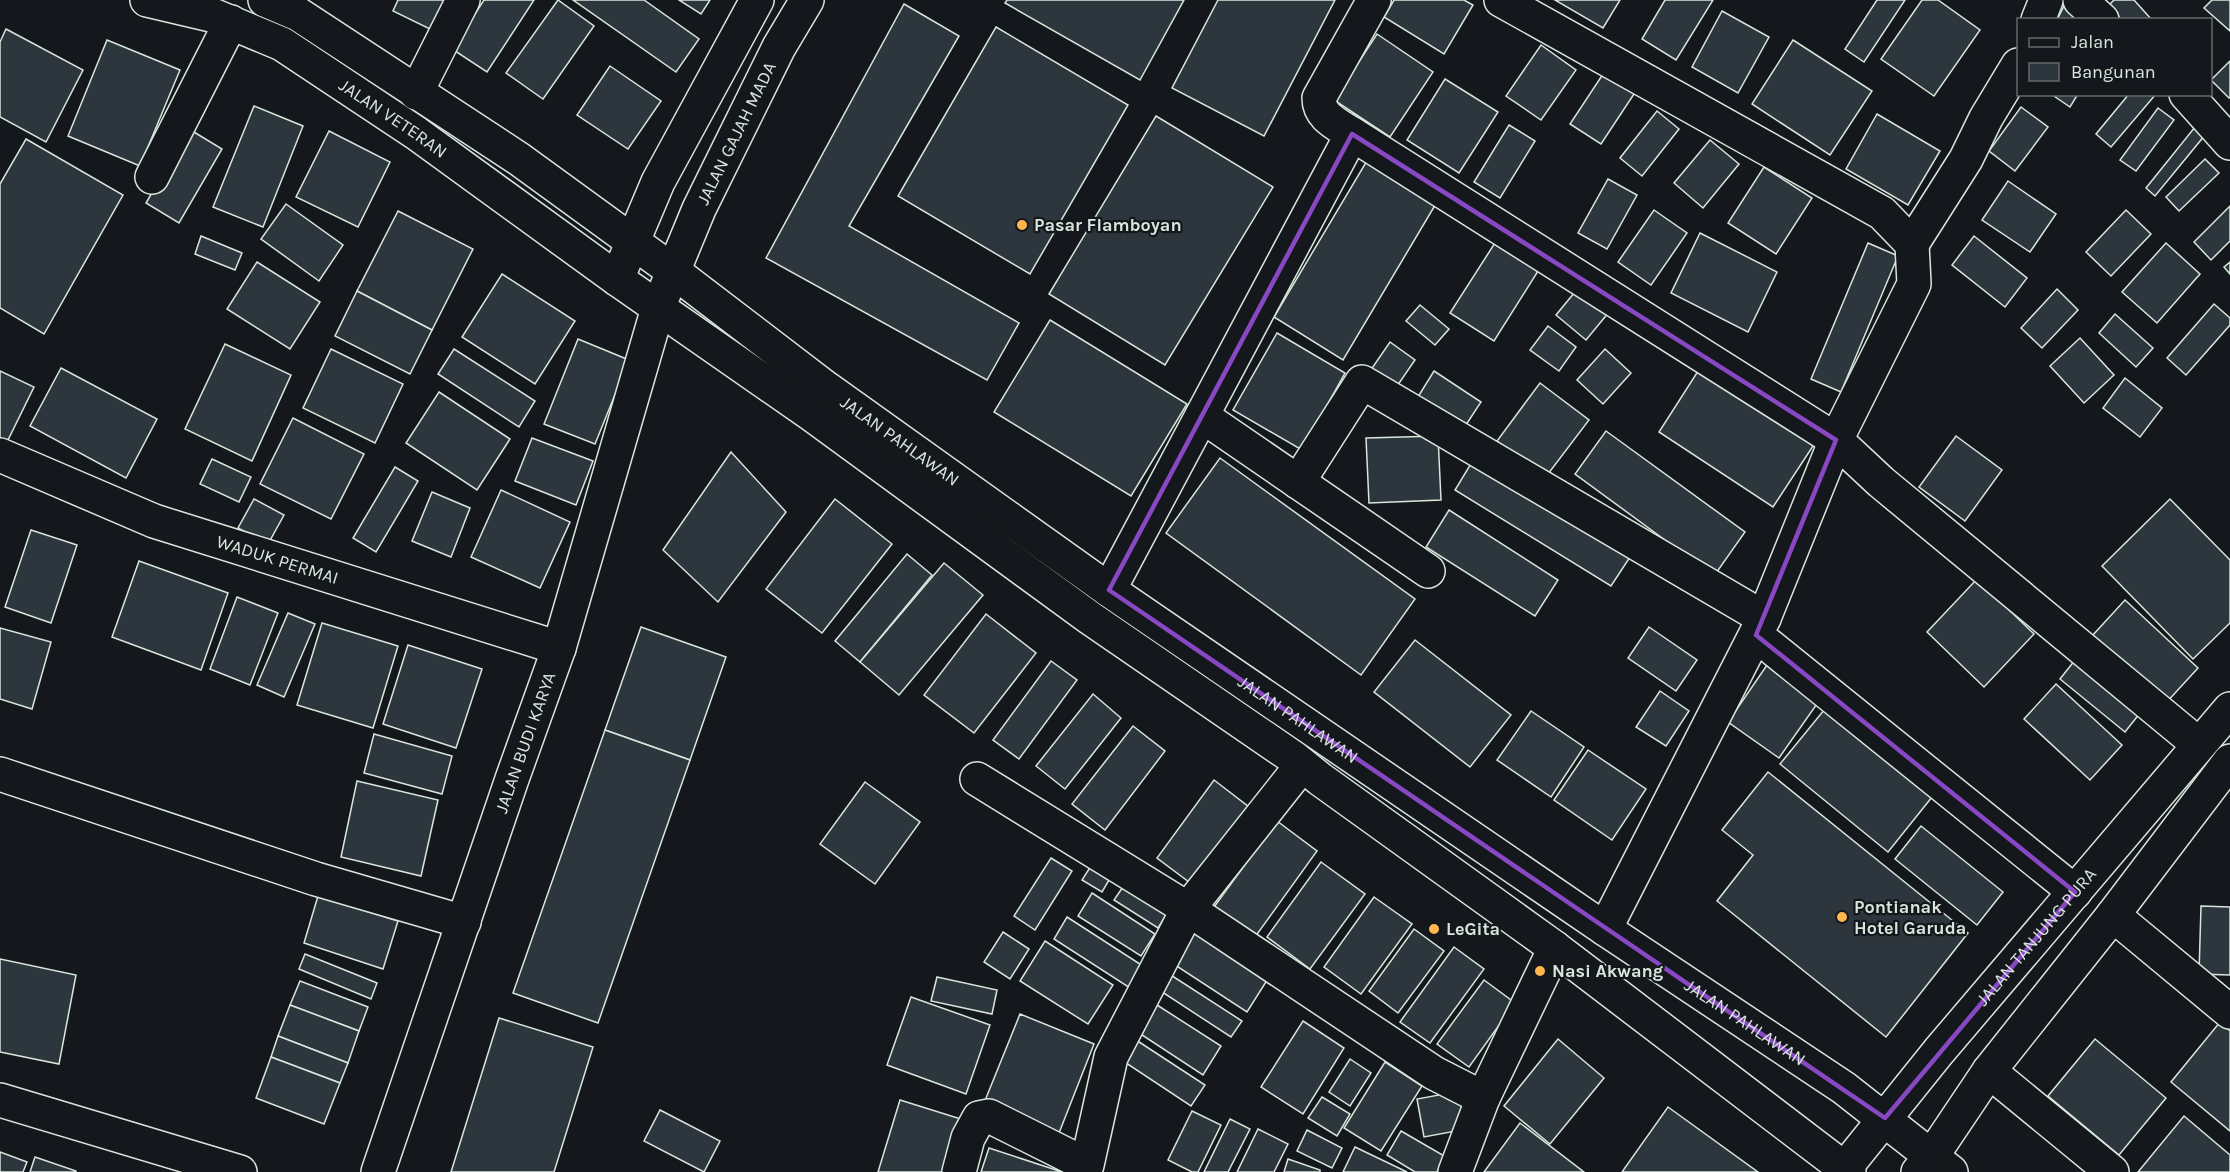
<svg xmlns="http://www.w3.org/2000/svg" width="2230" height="1172" font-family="Karla,sans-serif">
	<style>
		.building { fill: #2c363c; stroke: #d8e6dc; stroke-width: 1.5 }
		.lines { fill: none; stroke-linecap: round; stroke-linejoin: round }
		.minor-casing { stroke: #d8e6dc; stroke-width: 36 }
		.highway-casing { stroke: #d8e6dc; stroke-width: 36 }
		.minor { stroke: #14181c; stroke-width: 33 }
		.highway { stroke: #14181c; stroke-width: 33 }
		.marked { fill: none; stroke: #8948c3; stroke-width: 4.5; stroke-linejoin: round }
		.poi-dot { fill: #ffb74d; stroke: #14181c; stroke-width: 2 }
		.labels { text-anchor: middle; stroke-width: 4.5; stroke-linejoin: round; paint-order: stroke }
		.street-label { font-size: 18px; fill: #d8e6dc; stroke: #14181c }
		.poi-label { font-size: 18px; font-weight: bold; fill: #d8e6dc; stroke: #14181c; text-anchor: start }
	</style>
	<rect width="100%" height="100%" fill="#14181c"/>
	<g class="building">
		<polygon points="398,0 449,0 434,31 393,11"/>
		<polygon points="484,0 534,0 487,72 452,49"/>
		<polygon points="558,0 594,26 543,99 506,73"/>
		<polygon points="573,0 644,0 699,39 676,72"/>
		<polygon points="679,0 710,0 701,14"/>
		<polygon points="1007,0 1184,0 1140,80 1005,3"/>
		<polygon points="1218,0 1335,0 1264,136 1172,88"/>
		<polygon points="1394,0 1464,0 1473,5 1444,54 1384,17"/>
		<polygon points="1555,0 1620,0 1603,28"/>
		<polygon points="1665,0 1713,0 1676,60 1642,39"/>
		<polygon points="1877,0 1905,0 1864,62 1845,49"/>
		<polygon points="1922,0 1938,0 1980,30 1934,96 1881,59"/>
		<polygon points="2067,0 2084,20 2057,20"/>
		<polygon points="2114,0 2134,0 2152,20 2121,20 2108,6"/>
		<polygon points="2212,0 2230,0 2230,31 2204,8"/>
		<polygon points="904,4 959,36 849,226 1019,323 987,380 766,258"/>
		<polygon points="1722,11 1769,37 1738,93 1692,67"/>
		<polygon points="996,27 1128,105 1030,274 898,196"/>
		<polygon points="6,29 83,70 46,142 0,117 0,42"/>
		<polygon points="1377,34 1433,72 1390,137 1334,100"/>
		<polygon points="107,40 180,70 140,166 68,136"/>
		<polygon points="1793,40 1872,91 1830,155 1752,104"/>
		<polygon points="1541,45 1576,70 1541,120 1506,96"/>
		<polygon points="2230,61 2230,97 2229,98 2211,80"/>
		<polygon points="610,66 661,101 628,149 577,115"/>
		<polygon points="1605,71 1636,91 1601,144 1570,124"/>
		<polygon points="1445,79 1498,112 1459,173 1407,140"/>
		<polygon points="2051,94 2078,94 2070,107"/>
		<polygon points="2129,94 2156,94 2111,147 2096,134"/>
		<polygon points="254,106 303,126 263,227 213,207"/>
		<polygon points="2021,107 2048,127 2015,171 1989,151"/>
		<polygon points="2158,108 2174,120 2136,171 2120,160"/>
		<polygon points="1657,111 1679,129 1642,176 1620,158"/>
		<polygon points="1877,114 1940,151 1908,205 1846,169"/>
		<polygon points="1156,116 1273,187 1165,365 1049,294"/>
		<polygon points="1509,125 1535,141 1500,198 1474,182"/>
		<polygon points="2195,127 2205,135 2155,196 2146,188"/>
		<polygon points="189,129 222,149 179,223 146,203"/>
		<polygon points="329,131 390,162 358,227 296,197"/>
		<polygon points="26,139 123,195 44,334 0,308 0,184"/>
		<polygon points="1710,140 1739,164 1703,208 1674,183"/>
		<polygon points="1368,159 1437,202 1343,360 1274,317"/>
		<polygon points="2205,159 2219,173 2179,211 2166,197"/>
		<polygon points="1764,167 1812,198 1776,254 1728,223"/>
		<polygon points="1608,179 1637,195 1607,249 1578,233"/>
		<polygon points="2008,181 2056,214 2030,252 1982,220"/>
		<polygon points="286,204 343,245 319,281 261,239"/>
		<polygon points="2230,206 2230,241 2211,260 2194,242"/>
		<polygon points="1654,210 1687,233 1651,285 1618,262"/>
		<polygon points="2126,210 2151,234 2111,276 2086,252"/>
		<polygon points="398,211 473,249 432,330 357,291"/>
		<polygon points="1502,232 1545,260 1494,341 1450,313"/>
		<polygon points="1700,233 1777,272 1748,332 1671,293"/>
		<polygon points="201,236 242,253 235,270 195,254"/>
		<polygon points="1974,236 2027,278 2005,307 1952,265"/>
		<polygon points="1868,243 1898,256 1841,392 1811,379"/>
		<polygon points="2166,243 2200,274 2157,323 2122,292"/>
		<polygon points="257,262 320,302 290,349 227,309"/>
		<polygon points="2230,262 2230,274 2224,267"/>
		<polygon points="502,274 575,321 535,384 462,337"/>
		<polygon points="1579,287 1609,312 1586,340 1556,315"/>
		<polygon points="2057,289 2078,310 2042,348 2021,328"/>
		<polygon points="357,291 432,330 410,374 335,336"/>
		<polygon points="2214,304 2230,318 2230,325 2186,375 2167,358"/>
		<polygon points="1420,305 1449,329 1435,345 1406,321"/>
		<polygon points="2115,314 2153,348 2136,367 2099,333"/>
		<polygon points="1050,320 1187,404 1131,496 994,412"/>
		<polygon points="1548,326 1576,347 1559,371 1530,350"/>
		<polygon points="1277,333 1345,373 1302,450 1233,410"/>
		<polygon points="2080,338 2114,375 2084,403 2050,366"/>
		<polygon points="578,339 629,360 595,444 544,424"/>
		<polygon points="1390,342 1415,360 1393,392 1368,374"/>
		<polygon points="225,344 291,375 252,461 185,429"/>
		<polygon points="331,349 403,384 375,443 303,408"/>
		<polygon points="454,349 535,401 519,427 438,374"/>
		<polygon points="1605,349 1631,373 1603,404 1577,380"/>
		<polygon points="61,368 157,419 126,478 30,426"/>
		<polygon points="1700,368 1815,443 1773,507 1659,432"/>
		<polygon points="0,371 34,387 6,444 0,441"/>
		<polygon points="1434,371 1481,402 1462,431 1416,400"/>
		<polygon points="2125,378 2162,408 2140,437 2103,408"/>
		<polygon points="1540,383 1589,420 1545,478 1497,441"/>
		<polygon points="439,392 510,439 477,490 406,443"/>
		<polygon points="293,418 364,454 331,519 260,484"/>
		<polygon points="1606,431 1745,532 1714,576 1575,474"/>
		<polygon points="1438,436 1441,500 1369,503 1366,438"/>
		<polygon points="1956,436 2002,470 1965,521 1919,487"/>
		<polygon points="532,438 593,461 576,505 515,481"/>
		<polygon points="731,452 786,512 718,602 663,550"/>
		<polygon points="1475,457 1632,554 1611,586 1455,490"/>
		<polygon points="1220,458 1415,599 1361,675 1166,533"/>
		<polygon points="212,459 251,477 239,502 200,484"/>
		<polygon points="395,467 418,481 376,552 353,538"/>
		<polygon points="501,490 570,522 540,588 471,557"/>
		<polygon points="432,492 470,508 451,557 412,541"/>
		<polygon points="254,499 284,515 268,544 238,528"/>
		<polygon points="835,499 892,544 822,633 766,589"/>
		<polygon points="2170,499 2230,560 2230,623 2193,659 2102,566"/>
		<polygon points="1449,510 1558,580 1535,616 1426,547"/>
		<polygon points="31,530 77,545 51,623 5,607"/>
		<polygon points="907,554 932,575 860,662 835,641"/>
		<polygon points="139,561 228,593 201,670 112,637"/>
		<polygon points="944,563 983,595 899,695 860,662"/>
		<polygon points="1977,579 2034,634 1984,687 1927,632"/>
		<polygon points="237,597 278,613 250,685 210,669"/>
		<polygon points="2125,600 2198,668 2165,704 2092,636"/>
		<polygon points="288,613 315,624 284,697 257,685"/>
		<polygon points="986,614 1036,653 974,733 924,695"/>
		<polygon points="322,623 398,646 373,728 297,705"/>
		<polygon points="641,627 726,657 690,760 605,730"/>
		<polygon points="1649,627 1697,660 1676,691 1628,658"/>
		<polygon points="0,628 51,642 32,709 0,699"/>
		<polygon points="1415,640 1511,715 1470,767 1374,692"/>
		<polygon points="408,645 482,669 456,748 383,724"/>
		<polygon points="2079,655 2144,708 2125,732 2060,679"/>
		<polygon points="1051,661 1077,680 1019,759 993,740"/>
		<polygon points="1767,665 1819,701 1779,758 1728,722"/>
		<polygon points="2056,684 2122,745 2090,780 2024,719"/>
		<polygon points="1660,691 1689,711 1666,746 1636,727"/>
		<polygon points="1093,694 1121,718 1065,789 1036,766"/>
		<polygon points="1829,704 1936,792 1888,852 1780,764"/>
		<polygon points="1531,711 1584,747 1551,797 1497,760"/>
		<polygon points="1133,726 1165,751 1105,830 1072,804"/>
		<polygon points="605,730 690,760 598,1023 513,993"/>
		<polygon points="374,734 452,756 442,794 364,773"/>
		<polygon points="1588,750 1646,789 1612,840 1554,800"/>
		<polygon points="1768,772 1968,933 1886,1037 1717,901 1753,855 1722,830"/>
		<polygon points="1214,780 1249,807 1193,885 1157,858"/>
		<polygon points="357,781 438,800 421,876 341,857"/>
		<polygon points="865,782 920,822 875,884 820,844"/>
		<polygon points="1277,821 1317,851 1255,937 1214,907"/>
		<polygon points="1921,826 2003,892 1977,925 1895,859"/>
		<polygon points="1051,858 1072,871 1035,930 1014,916"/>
		<polygon points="1096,858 1115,870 1102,892 1082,880"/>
		<polygon points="1321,862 1365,894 1310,969 1267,937"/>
		<polygon points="1129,878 1172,906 1158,928 1114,900"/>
		<polygon points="1092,893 1155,934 1141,956 1078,916"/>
		<polygon points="318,896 398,921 383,969 304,943"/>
		<polygon points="1374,897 1412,924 1361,994 1324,967"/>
		<polygon points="2201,906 2230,907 2230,975 2199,974"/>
		<polygon points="1067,917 1143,966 1130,988 1054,939"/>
		<polygon points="1195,925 1271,974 1247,1012 1172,963"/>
		<polygon points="1414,929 1444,951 1398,1013 1369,991"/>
		<polygon points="1003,932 1029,949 1010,979 984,962"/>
		<polygon points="1045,941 1113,985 1088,1024 1020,981"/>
		<polygon points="1454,947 1484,969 1430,1043 1400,1022"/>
		<polygon points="305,954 377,983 371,999 299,969"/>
		<polygon points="0,959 76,975 59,1064 0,1052"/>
		<polygon points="1163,970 1242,1021 1231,1037 1153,986"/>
		<polygon points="937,977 997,990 992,1014 931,1001"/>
		<polygon points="1484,980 1515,1003 1469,1067 1437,1044"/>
		<polygon points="300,981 368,1007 359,1031 290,1005"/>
		<polygon points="911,997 990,1025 966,1094 887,1065"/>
		<polygon points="290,1005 359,1031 348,1063 278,1036"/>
		<polygon points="1157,1005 1221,1046 1203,1075 1139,1033"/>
		<polygon points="1020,1014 1094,1044 1059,1133 984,1103"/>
		<polygon points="499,1018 593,1047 554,1172 451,1172"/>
		<polygon points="1303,1021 1344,1048 1303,1114 1261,1087"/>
		<polygon points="2220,1022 2230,1031 2230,1131 2171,1082"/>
		<polygon points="278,1036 348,1063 340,1083 271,1057"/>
		<polygon points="1133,1038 1205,1085 1191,1106 1120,1059"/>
		<polygon points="1558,1039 1604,1078 1550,1144 1504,1106"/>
		<polygon points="2095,1039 2166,1098 2119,1155 2048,1096"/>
		<polygon points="271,1057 340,1083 324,1124 256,1098"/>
		<polygon points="1350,1059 1371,1073 1350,1106 1329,1092"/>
		<polygon points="1385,1062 1422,1086 1381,1151 1344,1128"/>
		<polygon points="1460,1091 1467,1129 1424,1137 1417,1099"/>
		<polygon points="1322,1097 1350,1114 1337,1136 1308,1118"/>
		<polygon points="900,1100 964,1120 948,1172 878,1172"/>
		<polygon points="1668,1107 1758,1172 1622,1172"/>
		<polygon points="660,1110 720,1141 704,1172 644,1141"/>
		<polygon points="1192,1111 1221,1125 1198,1172 1192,1172 1168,1160"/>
		<polygon points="2184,1116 2230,1155 2230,1172 2138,1172"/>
		<polygon points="1230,1119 1250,1129 1228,1172 1204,1172"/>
		<polygon points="1520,1123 1584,1172 1484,1172"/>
		<polygon points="1258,1129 1288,1144 1274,1172 1237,1172"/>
		<polygon points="1307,1130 1342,1148 1332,1168 1297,1151"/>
		<polygon points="1401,1131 1446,1157 1437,1172 1415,1172 1387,1155"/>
		<polygon points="1355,1147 1407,1172 1343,1172"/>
		<polygon points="989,1148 1062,1172 981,1172"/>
		<polygon points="0,1152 27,1162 23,1172 0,1172"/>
		<polygon points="35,1157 76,1171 76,1172 30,1172"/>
		<polygon points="1288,1159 1320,1170 1320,1172 1284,1172"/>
	</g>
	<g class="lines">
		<g class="minor-casing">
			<g id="minor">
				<polyline points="1501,0 1882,213 1912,244 1914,284 1836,440 1764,618 1605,929"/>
				<polyline points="2080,0 2102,20"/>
				<polyline points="2038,20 2046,0"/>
				<polyline points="416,93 463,0"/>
				<polyline points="2186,94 2230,143"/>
				<polyline points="1352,134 1836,440 1881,482 2198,744"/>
				<polyline points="152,177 231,22"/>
				<polyline points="1912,244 1966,159 1986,118 2018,65"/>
				<polyline points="617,279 658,182 757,0"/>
				<polyline points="1202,416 1428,571"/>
				<path id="s1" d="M 0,455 L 154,521 L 559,648"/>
				<polyline points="1298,482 1362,382 1764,618"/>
				<path d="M 1109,590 L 1352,134 C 1337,124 1319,117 1319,98 L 1374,0"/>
				<polyline points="1756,635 2075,892"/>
				<polyline points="0,774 316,879 464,922"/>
				<polyline points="977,779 1188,909 1434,1073 1483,1098 1555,948"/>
				<polyline points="2113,915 2230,1012"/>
				<polyline points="1989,1071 2112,1172"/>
				<polyline points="0,1100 240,1172"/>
				<path id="s2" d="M 378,1172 L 512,779 L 559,648 L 658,308 L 699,209 L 779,47 L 807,0"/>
				<polyline points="959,1172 968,1138 979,1118 989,1116 1087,1165 1111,1057 1188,909 1302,765"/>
				<polyline points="1455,1172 1483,1098"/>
			</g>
		</g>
		<g class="highway-casing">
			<g id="highway">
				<path id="s3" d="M 147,0 L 215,16 L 282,44 L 416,133 L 617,279 L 811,414 L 1090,618 L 1294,758 L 1320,779 L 1555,948 L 1849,1172"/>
				<path id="s4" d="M 265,0 L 298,14 L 519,159 L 673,271 L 826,388 L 1109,590 L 1605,929 L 1844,1088 L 1951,1172"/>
				<path id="s5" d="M 1845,1168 L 1939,1051 L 2230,709"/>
				<polyline points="1918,1172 1932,1156 1989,1071 2113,915 2230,761"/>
			</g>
		</g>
		<use href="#minor" class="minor"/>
		<use href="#highway" class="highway"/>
	</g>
	<path class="marked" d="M 1352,134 L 1836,440 L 1756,635 L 2075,892 L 1885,1118 L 1109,590 Z"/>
	<g class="poi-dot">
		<circle cx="1022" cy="225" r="6"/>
		<circle cx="1842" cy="917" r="6"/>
		<circle cx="1434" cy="929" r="6"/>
		<circle cx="1540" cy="971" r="6"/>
	</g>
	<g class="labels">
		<g class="street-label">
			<text dy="6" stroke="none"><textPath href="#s3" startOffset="276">JALAN VETERAN</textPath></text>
			<text dy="6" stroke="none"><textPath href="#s2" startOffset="1100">JALAN GAJAH MADA</textPath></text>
			<text dy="6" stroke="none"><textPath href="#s4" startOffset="774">JALAN PAHLAWAN</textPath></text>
			<text dy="6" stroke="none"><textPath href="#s1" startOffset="297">WADUK PERMAI</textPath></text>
			<text dy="6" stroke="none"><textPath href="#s4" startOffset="1260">JALAN PAHLAWAN</textPath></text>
			<text dy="6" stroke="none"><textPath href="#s2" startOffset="454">JALAN BUDI KARYA</textPath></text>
			<text dy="6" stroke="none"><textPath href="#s5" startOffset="300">JALAN TANJUNG PURA</textPath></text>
			<text dy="6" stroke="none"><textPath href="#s4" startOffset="1800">JALAN PAHLAWAN</textPath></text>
		</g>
		<g class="poi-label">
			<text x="1034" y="231">Pasar Flamboyan</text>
			<text x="1854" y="913">Pontianak<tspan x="1854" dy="21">Hotel Garuda</tspan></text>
			<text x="1446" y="935">LeGita</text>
			<text x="1552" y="977">Nasi Akwang</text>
		</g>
	</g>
	<rect x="2017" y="18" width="195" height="78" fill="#14181c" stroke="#626a69" stroke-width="1.5"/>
	<rect x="2029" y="38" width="30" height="9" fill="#14181c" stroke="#626a69" stroke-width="1.5"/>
	<text x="2071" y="48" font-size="18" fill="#d8e6dc">Jalan</text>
	<rect x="2029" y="63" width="30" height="18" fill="#2c363c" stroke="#626a69" stroke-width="1.5"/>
	<text x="2071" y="78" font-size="18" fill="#d8e6dc">Bangunan</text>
</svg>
